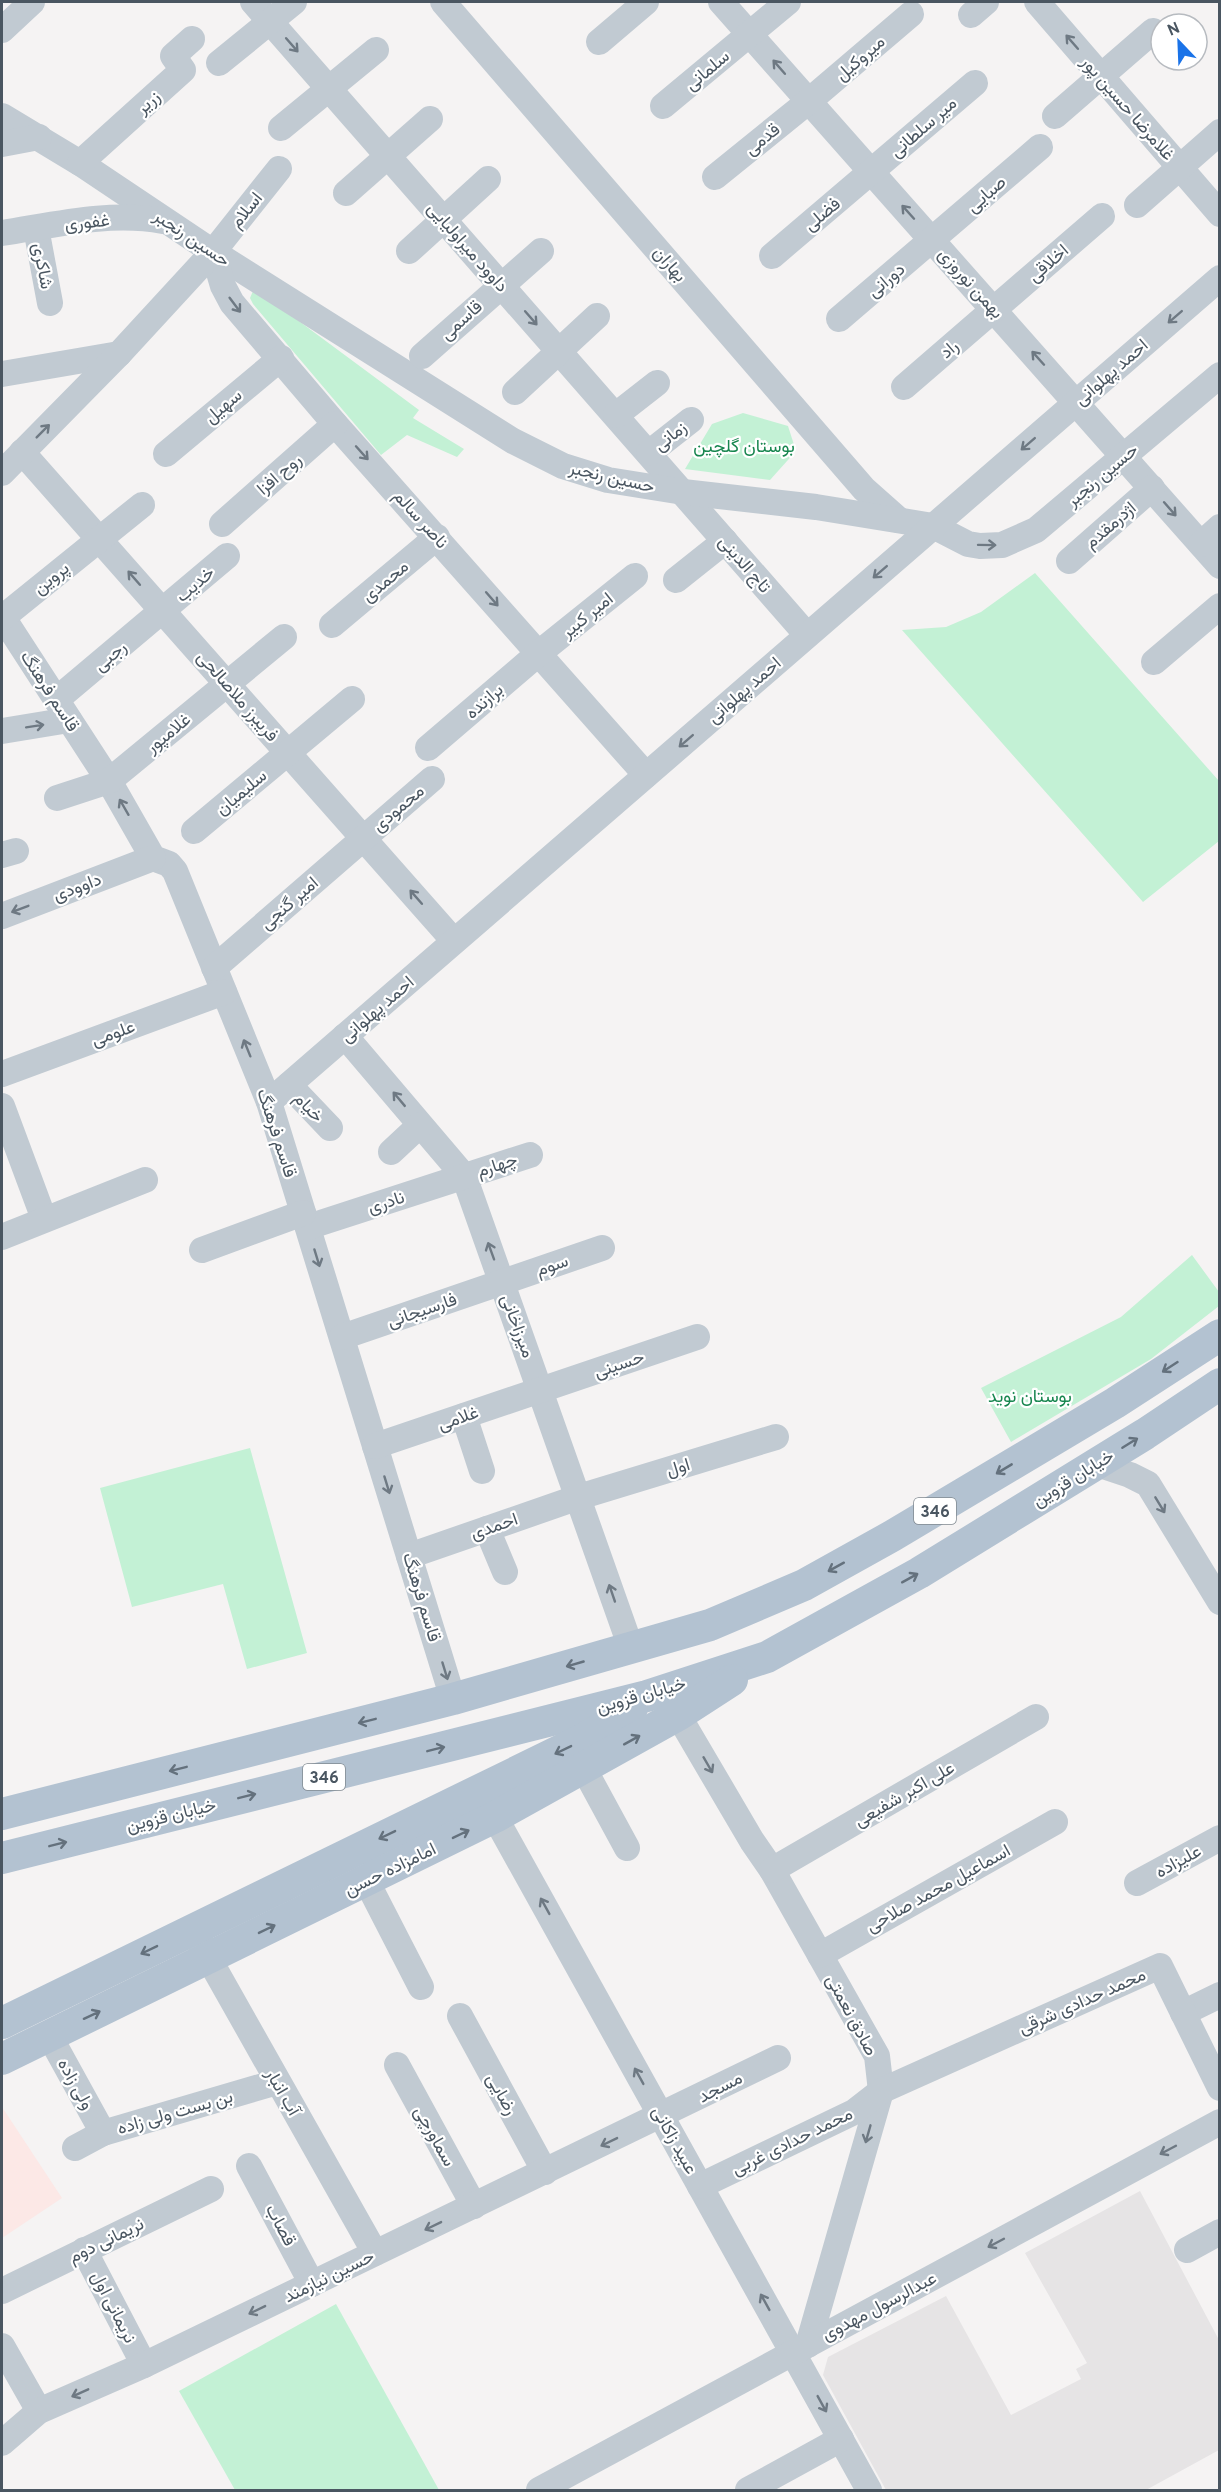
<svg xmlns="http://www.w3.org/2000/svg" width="1221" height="2492" font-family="Overpass,Vazirmatn,sans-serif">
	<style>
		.education { fill: #e6e4e5 }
		.medical { fill: #fce8e6 }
		.green { fill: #c3f1d5 }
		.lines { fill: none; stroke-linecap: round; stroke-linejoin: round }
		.minor { stroke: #c1cad2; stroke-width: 26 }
		.major { stroke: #b3c2d1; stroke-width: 32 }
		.oneway { stroke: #6e7983 }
		.oneway2 { stroke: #64717d }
		.labels { text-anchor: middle; stroke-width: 4.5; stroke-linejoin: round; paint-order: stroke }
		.shield { fill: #fff; stroke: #808990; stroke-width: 1.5 }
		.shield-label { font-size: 16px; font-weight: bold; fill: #4a5661 }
		.street-label { font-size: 18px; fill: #4a5661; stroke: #fff }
		.park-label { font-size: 18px; fill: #17864f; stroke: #fff }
	</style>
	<rect width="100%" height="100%" fill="#f5f3f3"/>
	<polygon class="education" points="1140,2191 1219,2340 1219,2450 1146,2490 886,2490 823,2375 828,2357 946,2296 1011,2415 1081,2379 1076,2369 1087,2363 1025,2253"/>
	<polygon class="medical" points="2,2107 62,2198 2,2238"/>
	<g class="green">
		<polygon points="253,291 261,293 419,410 413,418 464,449 457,457 407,435 381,455 253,304 250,298"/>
		<polygon points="743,413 788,426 796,451 770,480 685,469 712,424"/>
		<polygon points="1035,573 1219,781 1219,841 1143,902 902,630 946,627 981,612"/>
		<polygon points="1192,1255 1219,1292 1219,1306 1151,1359 1011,1442 981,1388 1121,1317"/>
		<polygon points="250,1448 307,1653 247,1669 223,1584 132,1607 100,1488"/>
		<polygon points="336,2304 439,2490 235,2490 179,2391"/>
	</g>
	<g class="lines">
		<g class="minor">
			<polyline points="253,2 807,635"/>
			<polyline points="443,2 864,489 899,520"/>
			<polyline points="721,2 1220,566"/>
			<polyline points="1037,2 1220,214"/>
			<polyline points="971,15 986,2"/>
			<polyline points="2,30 32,2"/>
			<polyline points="599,42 646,2"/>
			<polyline points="219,63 294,2"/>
			<polyline points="663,106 788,2"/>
			<polyline points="2,116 80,163 213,252 513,441 563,466 608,480 683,492 816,507 933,526 968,544 980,546 1002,545 1036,530 1220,375"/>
			<polyline points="1055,116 1153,31"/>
			<polyline points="281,128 376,50"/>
			<polyline points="2,144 39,137"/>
			<polyline points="80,163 183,70 173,56 192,39"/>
			<polyline points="715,177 809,101 911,14"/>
			<polyline points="346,193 430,119"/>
			<polyline points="1137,205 1220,132"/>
			<polyline points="36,228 50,303"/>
			<path d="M 2,233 C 54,225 110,211 163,221"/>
			<polyline points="409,251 488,179"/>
			<polyline points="213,252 223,286 232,303 335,424 646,775"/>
			<polyline points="772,256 975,83"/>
			<polyline points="839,319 1040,147"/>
			<polyline points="422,356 541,251"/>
			<polyline points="2,374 119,354"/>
			<polyline points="904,387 1102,216"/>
			<polyline points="515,392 597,316"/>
			<polyline points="616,415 657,383"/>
			<polyline points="22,452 454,941"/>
			<polyline points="649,453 691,420"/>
			<polyline points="166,454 281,358"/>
			<polyline points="2,473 119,354 213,252 279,169"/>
			<polyline points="222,524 335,424"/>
			<polyline points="1201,544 1220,527"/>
			<polyline points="1069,561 1152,488"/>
			<polyline points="676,580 725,541"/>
			<polyline points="2,616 109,781 153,858 169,864 175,871 269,1102 453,1699"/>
			<polyline points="2,618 142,505"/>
			<polyline points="332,625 437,537"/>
			<polyline points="1154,662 1220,606"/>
			<polyline points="56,700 227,556"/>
			<polyline points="2,731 69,720"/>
			<polyline points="428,748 539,653 635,576"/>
			<polyline points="57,798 109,781 284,637"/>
			<polyline points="194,831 352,699"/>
			<polyline points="2,855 16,851"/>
			<polyline points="2,916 153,858"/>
			<polyline points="214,968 432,779"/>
			<polyline points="345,1036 464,1176 631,1648"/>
			<polyline points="2,1074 224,992"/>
			<polyline points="289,1085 330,1128"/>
			<polyline points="269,1102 1220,278"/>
			<polyline points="2,1106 44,1219"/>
			<polyline points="391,1152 420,1125"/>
			<polyline points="308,1227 530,1155"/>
			<polyline points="2,1237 145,1180"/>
			<polyline points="202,1250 303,1213"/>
			<polyline points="342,1337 602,1248"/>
			<polyline points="464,1416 482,1471"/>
			<polyline points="375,1446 697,1337"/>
			<polyline points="1097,1464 1130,1475 1148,1484 1220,1602"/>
			<polyline points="487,1529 505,1572"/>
			<polyline points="409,1556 579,1497 776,1437"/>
			<polyline points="678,1715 752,1841 772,1870 877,2056 881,2091 808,2345"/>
			<polyline points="583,1767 627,1848"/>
			<polyline points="486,1801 869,2490"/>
			<polyline points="772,1870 1036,1717"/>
			<polyline points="366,1880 421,1987"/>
			<polyline points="1137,1883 1220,1838"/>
			<polyline points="200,1943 375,2253"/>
			<polyline points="820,1955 1055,1822"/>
			<polyline points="1183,2013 1220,1995"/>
			<polyline points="460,2016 545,2172"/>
			<polyline points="49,2035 103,2133"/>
			<polyline points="397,2065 474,2206"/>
			<polyline points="75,2148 103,2133 277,2082"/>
			<polyline points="249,2166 312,2284"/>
			<polyline points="700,2186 854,2112 881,2091 1160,1966 1220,2088"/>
			<polyline points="84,2250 144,2365"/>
			<polyline points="1187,2250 1220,2232"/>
			<polyline points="2,2291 211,2189"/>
			<polyline points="2,2346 39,2411"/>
			<polyline points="2,2443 39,2411 144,2365 778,2058"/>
			<polyline points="539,2490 1220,2122"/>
			<polyline points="748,2490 841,2439"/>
		</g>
		<g class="major">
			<polyline points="2,1814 453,1699 710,1625 804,1585 892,1536 1115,1403 1220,1335"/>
			<polyline points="2,1858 647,1696 767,1657 919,1573 1145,1434 1220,1384"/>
			<polyline points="2,2023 576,1743 623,1716 632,1708"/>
			<polyline points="2,2059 495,1817 678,1715 732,1680"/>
		</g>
	</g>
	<defs><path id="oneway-shaft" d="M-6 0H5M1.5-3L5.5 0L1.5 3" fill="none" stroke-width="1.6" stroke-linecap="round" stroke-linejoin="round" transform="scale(1.5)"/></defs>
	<g class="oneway">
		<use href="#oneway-shaft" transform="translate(1072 42) rotate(-131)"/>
		<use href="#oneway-shaft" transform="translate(292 45) rotate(49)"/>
		<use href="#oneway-shaft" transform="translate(779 67) rotate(-131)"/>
		<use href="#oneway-shaft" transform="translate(908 212) rotate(-132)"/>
		<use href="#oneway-shaft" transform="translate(235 305) rotate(53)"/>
		<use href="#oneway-shaft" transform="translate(1175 317) rotate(139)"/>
		<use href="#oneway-shaft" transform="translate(531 318) rotate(49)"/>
		<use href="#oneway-shaft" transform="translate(1038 358) rotate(-132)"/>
		<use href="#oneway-shaft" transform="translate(43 431) rotate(-45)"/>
		<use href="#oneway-shaft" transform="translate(1028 444) rotate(139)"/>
		<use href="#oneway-shaft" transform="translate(362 453) rotate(48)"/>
		<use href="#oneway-shaft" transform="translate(1170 509) rotate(49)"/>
		<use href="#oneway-shaft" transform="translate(987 545) rotate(1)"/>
		<use href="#oneway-shaft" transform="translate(880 572) rotate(139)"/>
		<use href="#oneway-shaft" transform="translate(134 578) rotate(-131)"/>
		<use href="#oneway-shaft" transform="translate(492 599) rotate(49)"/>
		<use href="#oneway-shaft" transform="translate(35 726) rotate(-9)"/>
		<use href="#oneway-shaft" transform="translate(686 741) rotate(139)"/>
		<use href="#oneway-shaft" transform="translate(124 807) rotate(-120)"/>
		<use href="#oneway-shaft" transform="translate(416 897) rotate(-131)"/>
		<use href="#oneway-shaft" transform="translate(20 909) rotate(159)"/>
		<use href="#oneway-shaft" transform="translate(247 1048) rotate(-112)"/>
		<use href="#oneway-shaft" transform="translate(399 1099) rotate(-130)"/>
		<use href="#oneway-shaft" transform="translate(491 1251) rotate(-110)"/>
		<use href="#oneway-shaft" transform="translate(317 1258) rotate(73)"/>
		<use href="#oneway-shaft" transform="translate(387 1485) rotate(73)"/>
		<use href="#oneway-shaft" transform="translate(1160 1505) rotate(59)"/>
		<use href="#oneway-shaft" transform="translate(612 1593) rotate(-109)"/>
		<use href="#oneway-shaft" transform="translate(445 1671) rotate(73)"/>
		<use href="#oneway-shaft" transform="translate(708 1765) rotate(60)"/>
		<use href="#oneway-shaft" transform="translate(545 1906) rotate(-119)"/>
		<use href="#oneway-shaft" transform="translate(639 2076) rotate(-119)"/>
		<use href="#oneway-shaft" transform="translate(868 2134) rotate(106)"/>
		<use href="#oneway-shaft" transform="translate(609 2142) rotate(154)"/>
		<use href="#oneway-shaft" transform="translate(1168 2150) rotate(152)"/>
		<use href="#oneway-shaft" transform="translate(433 2226) rotate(154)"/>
		<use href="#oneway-shaft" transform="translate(996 2243) rotate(152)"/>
		<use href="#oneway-shaft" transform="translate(765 2302) rotate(-119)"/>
		<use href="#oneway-shaft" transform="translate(257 2310) rotate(154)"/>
		<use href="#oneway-shaft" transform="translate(80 2393) rotate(156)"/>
		<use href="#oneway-shaft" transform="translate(822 2404) rotate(61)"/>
	</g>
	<g class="oneway2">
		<use href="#oneway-shaft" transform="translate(1170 1367) rotate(147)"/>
		<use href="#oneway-shaft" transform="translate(1130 1443) rotate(-32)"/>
		<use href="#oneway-shaft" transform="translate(1004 1469) rotate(149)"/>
		<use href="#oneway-shaft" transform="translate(836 1567) rotate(151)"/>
		<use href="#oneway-shaft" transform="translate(910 1578) rotate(-29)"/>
		<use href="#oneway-shaft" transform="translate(575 1664) rotate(164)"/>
		<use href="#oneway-shaft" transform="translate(367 1721) rotate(166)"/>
		<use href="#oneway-shaft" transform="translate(632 1740) rotate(-29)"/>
		<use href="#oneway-shaft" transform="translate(436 1749) rotate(-14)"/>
		<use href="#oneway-shaft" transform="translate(563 1750) rotate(154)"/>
		<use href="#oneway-shaft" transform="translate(178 1769) rotate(166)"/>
		<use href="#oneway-shaft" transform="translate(247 1796) rotate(-14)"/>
		<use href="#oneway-shaft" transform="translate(461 1834) rotate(-26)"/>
		<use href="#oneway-shaft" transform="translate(387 1835) rotate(154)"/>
		<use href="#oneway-shaft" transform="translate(58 1844) rotate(-14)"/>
		<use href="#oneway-shaft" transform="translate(267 1929) rotate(-26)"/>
		<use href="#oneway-shaft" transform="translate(149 1950) rotate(154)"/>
		<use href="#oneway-shaft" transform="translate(92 2015) rotate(-25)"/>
	</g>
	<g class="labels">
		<g class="shield">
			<rect x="914" y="1498" width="42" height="26" rx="4.5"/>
			<rect x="303" y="1764" width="42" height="26" rx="4.5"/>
		</g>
		<g class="shield-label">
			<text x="935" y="1517">346</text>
			<text x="324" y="1783">346</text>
		</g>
		<g class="street-label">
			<text transform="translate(860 58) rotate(-41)" y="6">میروکیل</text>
			<text transform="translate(707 70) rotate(-40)" y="6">سلمانی</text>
			<text transform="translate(148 102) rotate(-42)" y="6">زریر</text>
			<text transform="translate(1128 108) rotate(49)" y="6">غلامرضا حسین پور</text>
			<text transform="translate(923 127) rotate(-41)" y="6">میر سلطانی</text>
			<text transform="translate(762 139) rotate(-39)" y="6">قدمی</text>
			<text transform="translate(986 194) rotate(-41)" y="6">صبایی</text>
			<text transform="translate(246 210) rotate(-51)" y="6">اسلام</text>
			<text transform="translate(822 214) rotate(-40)" y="6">فضلی</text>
			<text transform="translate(87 222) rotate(-6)" y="6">غفوری</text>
			<text transform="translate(192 238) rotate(34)" y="6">حسین رنجبر</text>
			<text transform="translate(468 247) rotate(49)" y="6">داوود میراولیایی</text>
			<text transform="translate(1048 263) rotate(-41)" y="6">اخلاقی</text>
			<text transform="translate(670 264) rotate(49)" y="6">بهاران</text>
			<text transform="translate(43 266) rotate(79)" y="6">شاکری</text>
			<text transform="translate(886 280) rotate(-40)" y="6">دورانی</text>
			<text transform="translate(971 283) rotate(48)" y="6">بهمن نوروزی</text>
			<text transform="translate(461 320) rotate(-42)" y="6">قاسمی</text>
			<text transform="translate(949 349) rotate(-41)" y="6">راد</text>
			<text transform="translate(1111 372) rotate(-41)" y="6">احمد پهلوانی</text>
			<text transform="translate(223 406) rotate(-40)" y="6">سهیل</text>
			<text transform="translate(670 436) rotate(-39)" y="6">زمانی</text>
			<text transform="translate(279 474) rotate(-41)" y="6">روح افزا</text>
			<text transform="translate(1102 475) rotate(-40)" y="6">حسین رنجبر</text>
			<text transform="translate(612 477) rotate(13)" y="6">حسین رنجبر</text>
			<text transform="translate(421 519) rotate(48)" y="6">ناصر سالم</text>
			<text transform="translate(1110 525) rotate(-41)" y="6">اژدرمقدم</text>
			<text transform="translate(745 564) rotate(49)" y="6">تاج الدینی</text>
			<text transform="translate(51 578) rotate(-39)" y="6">پروین</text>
			<text transform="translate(385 581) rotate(-40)" y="6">محمدی</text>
			<text transform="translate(195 584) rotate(-41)" y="6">خدیب</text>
			<text transform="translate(587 615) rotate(-39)" y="6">امیر کبیر</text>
			<text transform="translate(110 656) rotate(-40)" y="6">رجبی</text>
			<text transform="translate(744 690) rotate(-41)" y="6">احمد پهلوانی</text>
			<text transform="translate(50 691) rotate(57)" y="6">قاسم فرهنگ</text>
			<text transform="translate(238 696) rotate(49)" y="6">فریبرز ملاصالحی</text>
			<text transform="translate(484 701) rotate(-41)" y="6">برازنده</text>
			<text transform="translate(168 733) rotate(-39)" y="6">غلامپور</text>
			<text transform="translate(241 792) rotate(-40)" y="6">سلیمیان</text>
			<text transform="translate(398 808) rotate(-41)" y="6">محمودی</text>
			<text transform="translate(77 887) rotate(-21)" y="6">داوودی</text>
			<text transform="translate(289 903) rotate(-41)" y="6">امیر گنجی</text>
			<text transform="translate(377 1009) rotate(-41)" y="6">احمد پهلوانی</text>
			<text transform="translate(113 1033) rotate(-20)" y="6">علومی</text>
			<text transform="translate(309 1107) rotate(46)" y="6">خیام</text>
			<text transform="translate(277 1133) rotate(72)" y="6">قاسم فرهنگ</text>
			<text transform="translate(497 1165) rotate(-18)" y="6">چهارم</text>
			<text transform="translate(386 1202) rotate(-18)" y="6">نادری</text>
			<text transform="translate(552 1265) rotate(-19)" y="6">سوم</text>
			<text transform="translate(422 1310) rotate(-19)" y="6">فارسیجانی</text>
			<text transform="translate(518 1326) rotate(70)" y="6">میرزاخانی</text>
			<text transform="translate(619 1364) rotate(-19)" y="6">حسینی</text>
			<text transform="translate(458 1418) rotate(-19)" y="6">غلامی</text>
			<text transform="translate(678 1467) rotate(-17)" y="6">اول</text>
			<text transform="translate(1073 1478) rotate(-32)" y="6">خیابان قزوین</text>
			<text transform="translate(494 1526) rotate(-19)" y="6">احمدی</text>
			<text transform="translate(422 1597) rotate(73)" y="6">قاسم فرهنگ</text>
			<text transform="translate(641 1695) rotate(-16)" y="6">خیابان قزوین</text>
			<text transform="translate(904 1794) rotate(-30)" y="6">علی اکبر شفیعی</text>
			<text transform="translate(171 1815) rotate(-14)" y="6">خیابان قزوین</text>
			<text transform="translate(1178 1861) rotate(-29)" y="6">علیزاده</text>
			<text transform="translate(390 1869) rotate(-26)" y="6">امامزاده حسن</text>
			<text transform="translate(938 1888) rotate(-29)" y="6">اسماعیل محمد صلاحی</text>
			<text transform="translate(1082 2001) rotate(-24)" y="6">محمد حدادی شرقی</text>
			<text transform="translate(852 2015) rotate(62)" y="6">صادق نعمتی</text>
			<text transform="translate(76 2084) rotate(61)" y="6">ولی زاده</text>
			<text transform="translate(720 2087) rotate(-27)" y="6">مسجد</text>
			<text transform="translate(283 2092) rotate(60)" y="6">آب انبار</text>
			<text transform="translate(502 2094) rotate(61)" y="6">رضایی</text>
			<text transform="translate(175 2112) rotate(-16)" y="6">بن بست ولی زاده</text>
			<text transform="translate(435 2136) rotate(61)" y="6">سماورچی</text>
			<text transform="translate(675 2140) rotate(61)" y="6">عبید زاکانی</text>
			<text transform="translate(792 2141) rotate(-26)" y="6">محمد حدادی غربی</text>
			<text transform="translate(281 2225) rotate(62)" y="6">قصاب</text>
			<text transform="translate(106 2240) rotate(-26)" y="6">نریمانی دوم</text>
			<text transform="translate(329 2276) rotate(-26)" y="6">حسین نیازمند</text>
			<text transform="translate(879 2306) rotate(-28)" y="6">عبدالرسول مهدوی</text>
			<text transform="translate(114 2307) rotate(63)" y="6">نریمانی اول</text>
		</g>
		<g class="park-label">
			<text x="744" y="452">بوستان گلچین</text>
			<text x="1030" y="1402">بوستان نوید</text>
		</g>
	</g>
	<rect width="1221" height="2492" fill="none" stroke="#4a5661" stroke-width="6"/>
	<g transform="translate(1179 42) rotate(337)"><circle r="28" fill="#ffffff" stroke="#b7bbc0" stroke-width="1.5"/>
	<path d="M0-4.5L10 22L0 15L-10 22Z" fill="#1a73e8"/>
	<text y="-9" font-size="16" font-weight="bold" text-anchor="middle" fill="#4a5661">N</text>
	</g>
</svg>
